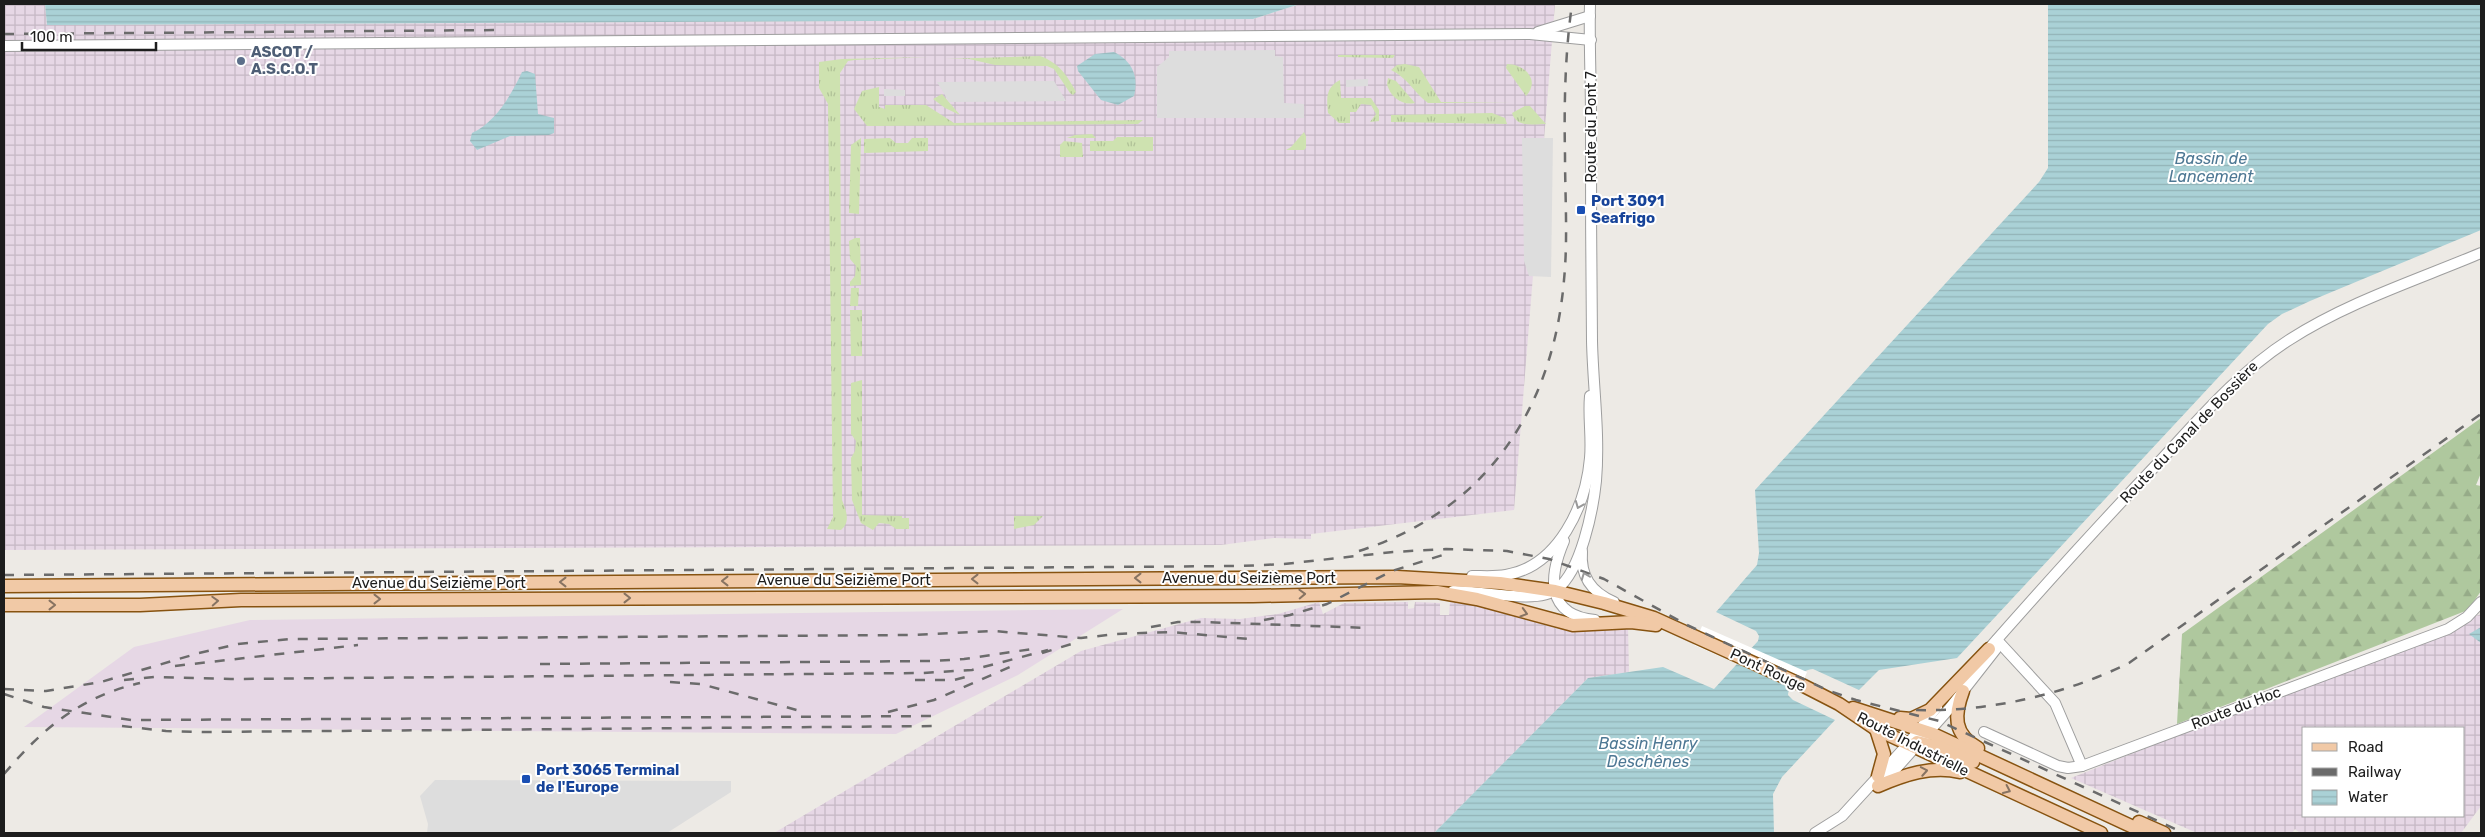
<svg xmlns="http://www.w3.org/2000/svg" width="2485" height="837" font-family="Rubik,sans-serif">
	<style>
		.industrial { fill: url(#industrial-grid); fill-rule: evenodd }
		.railway { fill: #e6d7e5 }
		.grass { fill: url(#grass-tufts) }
		.forest { fill: url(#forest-firs) }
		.parking { fill: #ddd }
		.water { fill: url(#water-rules) }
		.pier { fill: #fff }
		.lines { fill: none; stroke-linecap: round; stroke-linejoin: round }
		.minor-casing { stroke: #9e9e9e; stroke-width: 12 }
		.major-casing { stroke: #875310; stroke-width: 15 }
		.minor { stroke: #fff; stroke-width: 10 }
		.major { stroke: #f1c9a6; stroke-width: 12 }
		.rail { stroke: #6b6b6b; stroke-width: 2.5; stroke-dasharray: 10 10; stroke-linecap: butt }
		.oneway { stroke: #999 }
		.oneway2 { stroke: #877362 }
		.service-dot { fill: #5c6f8a; stroke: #fff; stroke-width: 2 }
		.transit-dot { fill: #1a4fb4; stroke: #fff; stroke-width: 2 }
		.labels { text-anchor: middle; stroke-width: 4; stroke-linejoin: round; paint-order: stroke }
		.service-label { font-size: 15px; font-weight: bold; fill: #4e5e75; stroke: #fff; text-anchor: start }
		.street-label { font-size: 15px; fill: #1d1d1d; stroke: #fff }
		.transit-label { font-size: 15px; font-weight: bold; fill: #164399; stroke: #fff; text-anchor: start }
		.water-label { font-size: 16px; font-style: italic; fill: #4e7894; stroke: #fff }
	</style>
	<defs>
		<pattern id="industrial-grid" width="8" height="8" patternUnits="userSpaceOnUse" patternTransform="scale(1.25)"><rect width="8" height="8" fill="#e6d7e5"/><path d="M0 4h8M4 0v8" fill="none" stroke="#c5b8c4"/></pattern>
		<pattern id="grass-tufts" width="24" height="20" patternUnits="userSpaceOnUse" patternTransform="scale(1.25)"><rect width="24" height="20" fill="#cee2b0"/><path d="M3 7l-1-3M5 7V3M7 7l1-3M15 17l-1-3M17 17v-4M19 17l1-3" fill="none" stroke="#b0c197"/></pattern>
		<pattern id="forest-firs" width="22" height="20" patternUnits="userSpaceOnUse" patternTransform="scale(1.25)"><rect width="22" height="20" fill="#afc89e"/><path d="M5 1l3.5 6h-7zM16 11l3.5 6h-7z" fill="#96ab88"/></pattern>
		<pattern id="water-rules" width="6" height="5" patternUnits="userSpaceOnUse" patternTransform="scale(1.25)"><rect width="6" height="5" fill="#aad1d6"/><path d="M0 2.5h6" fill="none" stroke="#92b3b7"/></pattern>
	</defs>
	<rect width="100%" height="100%" fill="#edeae5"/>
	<g class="industrial">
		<polygon points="4,4 45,4 47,25 1253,19 1300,4 1555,4 1514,510 1311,534 1311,539 1274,538 1221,545 4,550"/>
		<polygon points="1319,602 1323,614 1344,603 1408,602 1408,609 1414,608 1415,602 1440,603 1440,615 1449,615 1450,602 1472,603 1558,629 1628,626 1629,672 1588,678 1434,833 774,833 1081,651 1201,618 1240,619 1278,614"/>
		<path d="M 2481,614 L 2481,806 L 2461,833 L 2300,833 L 2295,829 L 2292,833 L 2197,833 L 2071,778 ZM 2304,728 L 2464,728 L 2464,816 L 2304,816 Z"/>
	</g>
	<polygon class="railway" points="1123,609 1018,675 896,734 24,727 134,647 250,620"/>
	<g class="grass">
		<polygon points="1338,55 1395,55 1393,58 1338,57"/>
		<path d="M 1040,56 C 1059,63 1067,75 1076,92 L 1073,95 L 1070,93 L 1054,69 L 1047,66 L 995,65 L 969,59 L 945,59 Z"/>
		<path d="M 929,57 L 855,60 L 848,61 L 840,73 L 842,500 C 846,510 851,522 841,530 L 827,529 L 833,517 L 828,104 L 819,88 L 819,62 L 842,59 Z"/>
		<path d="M 1405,64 L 1419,67 L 1441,102 L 1511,103 L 1428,103 C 1414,93 1408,78 1391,70 L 1397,65 Z"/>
		<path d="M 1507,64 C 1524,64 1541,80 1526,96 L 1506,68 Z"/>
		<path d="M 1388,78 L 1396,81 L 1415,103 C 1402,106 1390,97 1387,84 Z"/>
		<path d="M 1340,80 L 1341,98 L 1371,98 L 1379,110 L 1379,121 L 1370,122 L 1376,114 L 1371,105 L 1361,104 L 1356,112 L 1350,112 L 1350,123 L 1339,123 L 1328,113 C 1327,98 1325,88 1340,80 Z"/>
		<polygon points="879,87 879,107 885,109 885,105 926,105 954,123 1143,120 1138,124 867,126 854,109 862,91"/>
		<polygon points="942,94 960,115 945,108 933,99"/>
		<path d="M 1525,106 L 1530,106 L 1546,124 C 1534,124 1516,128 1512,113 Z"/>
		<polygon points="1492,113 1505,118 1507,124 1391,122 1391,115"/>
		<polygon points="1304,132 1306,136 1306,148 1304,150 1286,150 1291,147"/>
		<polygon points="1092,134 1096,138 1067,138 1075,135"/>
		<polygon points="1117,137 1153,137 1153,151 1090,151 1090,141 1113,141"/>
		<polygon points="861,138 859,214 849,213 851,145"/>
		<polygon points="890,138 896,143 908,143 912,138 928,138 928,151 864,153 864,139"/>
		<polygon points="1064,141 1082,143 1083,157 1060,157 1060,145"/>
		<polygon points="855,238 860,238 861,285 850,286 850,282 855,276 856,266 850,259 849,241"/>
		<polygon points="851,288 859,288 858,306 850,306"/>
		<polygon points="850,310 862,310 862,356 851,356"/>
		<polygon points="862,380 862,515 902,516 902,518 909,518 909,529 896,529 889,524 879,523 873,530 861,523 852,500 851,458 855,451 856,441 851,434 851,383"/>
		<polygon points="1014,516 1043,516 1034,525 1014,529"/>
	</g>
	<polygon class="forest" points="2481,418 2481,473 2476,485 2481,486 2481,591 2468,610 2177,724 2182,634"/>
	<g class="parking">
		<polygon points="1275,50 1275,56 1283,57 1284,103 1304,104 1304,118 1157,118 1157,67 1169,57 1169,51"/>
		<polygon points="1368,79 1368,86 1346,87 1346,80"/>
		<polygon points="1054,81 1066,101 949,102 937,82"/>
		<polygon points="884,89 905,90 905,96 884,96"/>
		<polygon points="1522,138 1553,138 1551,277 1529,276 1524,261"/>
		<polygon points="435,780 731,781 731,792 667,833 427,833 428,824 420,796"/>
	</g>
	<g class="water">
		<polygon points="45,4 1300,4 1253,19 47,25"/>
		<path d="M 2048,4 L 2481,4 L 2481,230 L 2310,301 L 2282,314 L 2268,324 L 1957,658 L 1879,670 L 1859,690 L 1813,669 C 1802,669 1789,684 1788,695 L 1793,700 L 1835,720 L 1782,777 L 1773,794 L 1774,833 L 1434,833 L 1588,678 L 1663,667 L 1714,689 L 1758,641 L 1759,636 L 1756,631 L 1716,612 L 1757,565 L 1759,553 L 1755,490 L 2039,182 L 2048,168 Z"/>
		<path d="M 1114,52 C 1132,61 1139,76 1134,96 L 1118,105 L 1101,100 L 1078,71 L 1077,66 L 1095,54 Z"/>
		<path d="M 527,71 L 535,74 L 538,114 L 554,118 L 554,133 L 549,135 L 510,136 L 477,150 L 470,141 L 472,133 C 496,122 511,95 522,72 Z"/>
		<polygon points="2481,627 2481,643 2469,634"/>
	</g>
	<polygon class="pier" points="1702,626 1807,672 1799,691 1694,645"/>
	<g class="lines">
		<g class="minor-casing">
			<g id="minor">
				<polyline points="1538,32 1590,16"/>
				<polyline points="4,46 1530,34 1591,40"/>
				<path d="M 1564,541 C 1549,576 1545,615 1595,620"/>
				<path d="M 1582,551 C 1580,576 1591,592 1614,602"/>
				<path d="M 1472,576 C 1483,576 1495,577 1506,575 C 1559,566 1586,505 1590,458 C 1592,437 1588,417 1590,396"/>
				<path d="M 1453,591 C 1480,590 1537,605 1557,589 C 1581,571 1593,510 1596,481 C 1600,434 1593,387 1592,341 C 1591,266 1591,192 1591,117 C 1591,80 1589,41 1590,4"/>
				<polyline points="1997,640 2055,703 2082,766"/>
				<path d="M 1985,653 C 2042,588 2100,524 2160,461 C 2200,418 2239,372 2289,340 C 2348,302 2417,280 2481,253"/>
				<polyline points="1984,732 2058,766 2068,768 2082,766 2448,629 2467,617 2481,602"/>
				<polyline points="1885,781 1949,709 1996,649"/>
				<polyline points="1815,833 1842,816 1908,744 1937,707"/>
			</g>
		</g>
		<g class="major-casing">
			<g id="major">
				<polyline points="4,586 1397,577 1500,583 1555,591 1604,603 1654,618 1802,685 1839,704 1876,729 2101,833"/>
				<polyline points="4,605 140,605 241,600 1253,596 1437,592 1477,599 1573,625 1631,622 1656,625"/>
				<path d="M 1963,691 C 1954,715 1953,734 1978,748"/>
				<polyline points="1853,708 1933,734 2146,833"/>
				<polyline points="1900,718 1911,719 1930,710 1989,649"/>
				<polyline points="1876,729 1884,754 1878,776"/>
				<polyline points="1917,742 1939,747 1973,762"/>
				<path d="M 1878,786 C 1904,775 1932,765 1960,772"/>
				<polyline points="2139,822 2164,833"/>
			</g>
		</g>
		<use href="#minor" class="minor"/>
		<use href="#major" class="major"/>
		<g class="rail">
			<polyline points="4,34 500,30"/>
			<path d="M 1359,551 C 1485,511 1553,410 1564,280 C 1568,239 1565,196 1565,155 C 1564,104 1565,54 1572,4"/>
			<polyline points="4,575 1241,566 1284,564 1393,552 1446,549 1507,551 1549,559 1604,579 1687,625 1827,690 1856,700 1939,721 2184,833"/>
			<polyline points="1264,620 1290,615 1327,604 1392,571 1446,554"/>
			<polyline points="1151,627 1178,622 1203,622 1369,628"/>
			<polyline points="1042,653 1078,642"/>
			<polyline points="540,664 932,661 964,659 1039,648"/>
			<polyline points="175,666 358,645"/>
			<polyline points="124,680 154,677 231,679 922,673 972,670 1048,650"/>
			<polyline points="915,680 954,680 974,675"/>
			<polyline points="670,682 701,684 804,712"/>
			<polyline points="4,689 46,691 101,682 199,653 238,644 290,639 913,635 993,631 1081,638 1116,634 1171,632 1249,639"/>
			<polyline points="4,694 44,707 131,720 938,716"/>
			<path d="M 1916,710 C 1989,712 2064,695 2129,663 L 2481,414"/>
			<polyline points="888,712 934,700 1012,666"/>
			<polyline points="122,726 166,731 205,732 940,726"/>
			<path d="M 4,774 C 43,728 80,697 140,683"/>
		</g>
	</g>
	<defs><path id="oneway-chevron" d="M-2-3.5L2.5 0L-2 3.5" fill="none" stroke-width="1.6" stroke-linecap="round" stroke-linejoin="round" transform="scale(1.25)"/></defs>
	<g class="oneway">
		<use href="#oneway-chevron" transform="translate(1579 505) rotate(112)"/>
		<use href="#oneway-chevron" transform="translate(1585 576) rotate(-111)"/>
	</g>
	<g class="oneway2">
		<use href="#oneway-chevron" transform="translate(1138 578) rotate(180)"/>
		<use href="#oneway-chevron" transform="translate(975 579) rotate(180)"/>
		<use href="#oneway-chevron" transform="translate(725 581) rotate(180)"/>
		<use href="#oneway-chevron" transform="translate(563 582) rotate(180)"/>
		<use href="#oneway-chevron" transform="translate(1302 594) rotate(-2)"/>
		<use href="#oneway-chevron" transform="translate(627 598)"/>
		<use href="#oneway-chevron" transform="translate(377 599)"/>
		<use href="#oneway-chevron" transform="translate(215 601) rotate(-3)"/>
		<use href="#oneway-chevron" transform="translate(52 605)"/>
		<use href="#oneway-chevron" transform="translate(1524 613) rotate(16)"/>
		<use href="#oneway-chevron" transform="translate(1924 771) rotate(-10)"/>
		<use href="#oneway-chevron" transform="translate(2007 790) rotate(25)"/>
	</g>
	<circle class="service-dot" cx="241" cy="61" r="5"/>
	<g class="transit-dot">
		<rect x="1576" y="205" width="10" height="10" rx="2.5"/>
		<rect x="521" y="774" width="10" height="10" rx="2.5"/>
	</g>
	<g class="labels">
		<g class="service-label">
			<text x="251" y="57">ASCOT /<tspan x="251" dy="17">A.S.C.O.T</tspan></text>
		</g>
		<g class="street-label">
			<text transform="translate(1591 127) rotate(-90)" y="5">Route du Pont 7</text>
			<text transform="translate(2189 432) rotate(-46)" y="5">Route du Canal de Bossière</text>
			<text x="1249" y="583">Avenue du Seizième Port</text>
			<text x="844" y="585">Avenue du Seizième Port</text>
			<text x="439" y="588">Avenue du Seizième Port</text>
			<text transform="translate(1768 670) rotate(25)" y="5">Pont Rouge</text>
			<text transform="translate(2236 708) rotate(-21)" y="5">Route du Hoc</text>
			<text transform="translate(1913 744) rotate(27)" y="5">Route Industrielle</text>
		</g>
		<g class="transit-label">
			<text x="1591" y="206">Port 3091<tspan x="1591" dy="17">Seafrigo</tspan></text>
			<text x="536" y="775">Port 3065 Terminal<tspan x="536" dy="17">de l'Europe</tspan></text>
		</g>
		<g class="water-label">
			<text x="2211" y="164">Bassin de<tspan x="2211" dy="18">Lancement</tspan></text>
			<text x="1648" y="749">Bassin Henry<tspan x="1648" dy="18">Deschênes</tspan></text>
		</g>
	</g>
	<rect width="2485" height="837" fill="none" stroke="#1d1d1d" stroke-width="10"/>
	<rect x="2302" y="727" width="162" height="90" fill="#ffffff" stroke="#a5a5a5"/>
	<rect x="2312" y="743" width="25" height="8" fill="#f1c9a6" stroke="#a5a5a5"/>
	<text x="2348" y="752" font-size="15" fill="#1d1d1d">Road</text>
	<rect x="2312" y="768" width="25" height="8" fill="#6b6b6b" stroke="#a5a5a5"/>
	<text x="2348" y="777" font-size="15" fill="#1d1d1d">Railway</text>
	<rect x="2312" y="790" width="25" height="15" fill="url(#water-rules)" stroke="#a5a5a5"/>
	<text x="2348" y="802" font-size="15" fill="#1d1d1d">Water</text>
	<path d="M22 42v8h134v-8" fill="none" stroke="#1d1d1d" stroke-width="2.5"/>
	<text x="30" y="42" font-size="15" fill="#1d1d1d" stroke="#ffffff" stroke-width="4" paint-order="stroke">100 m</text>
</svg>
